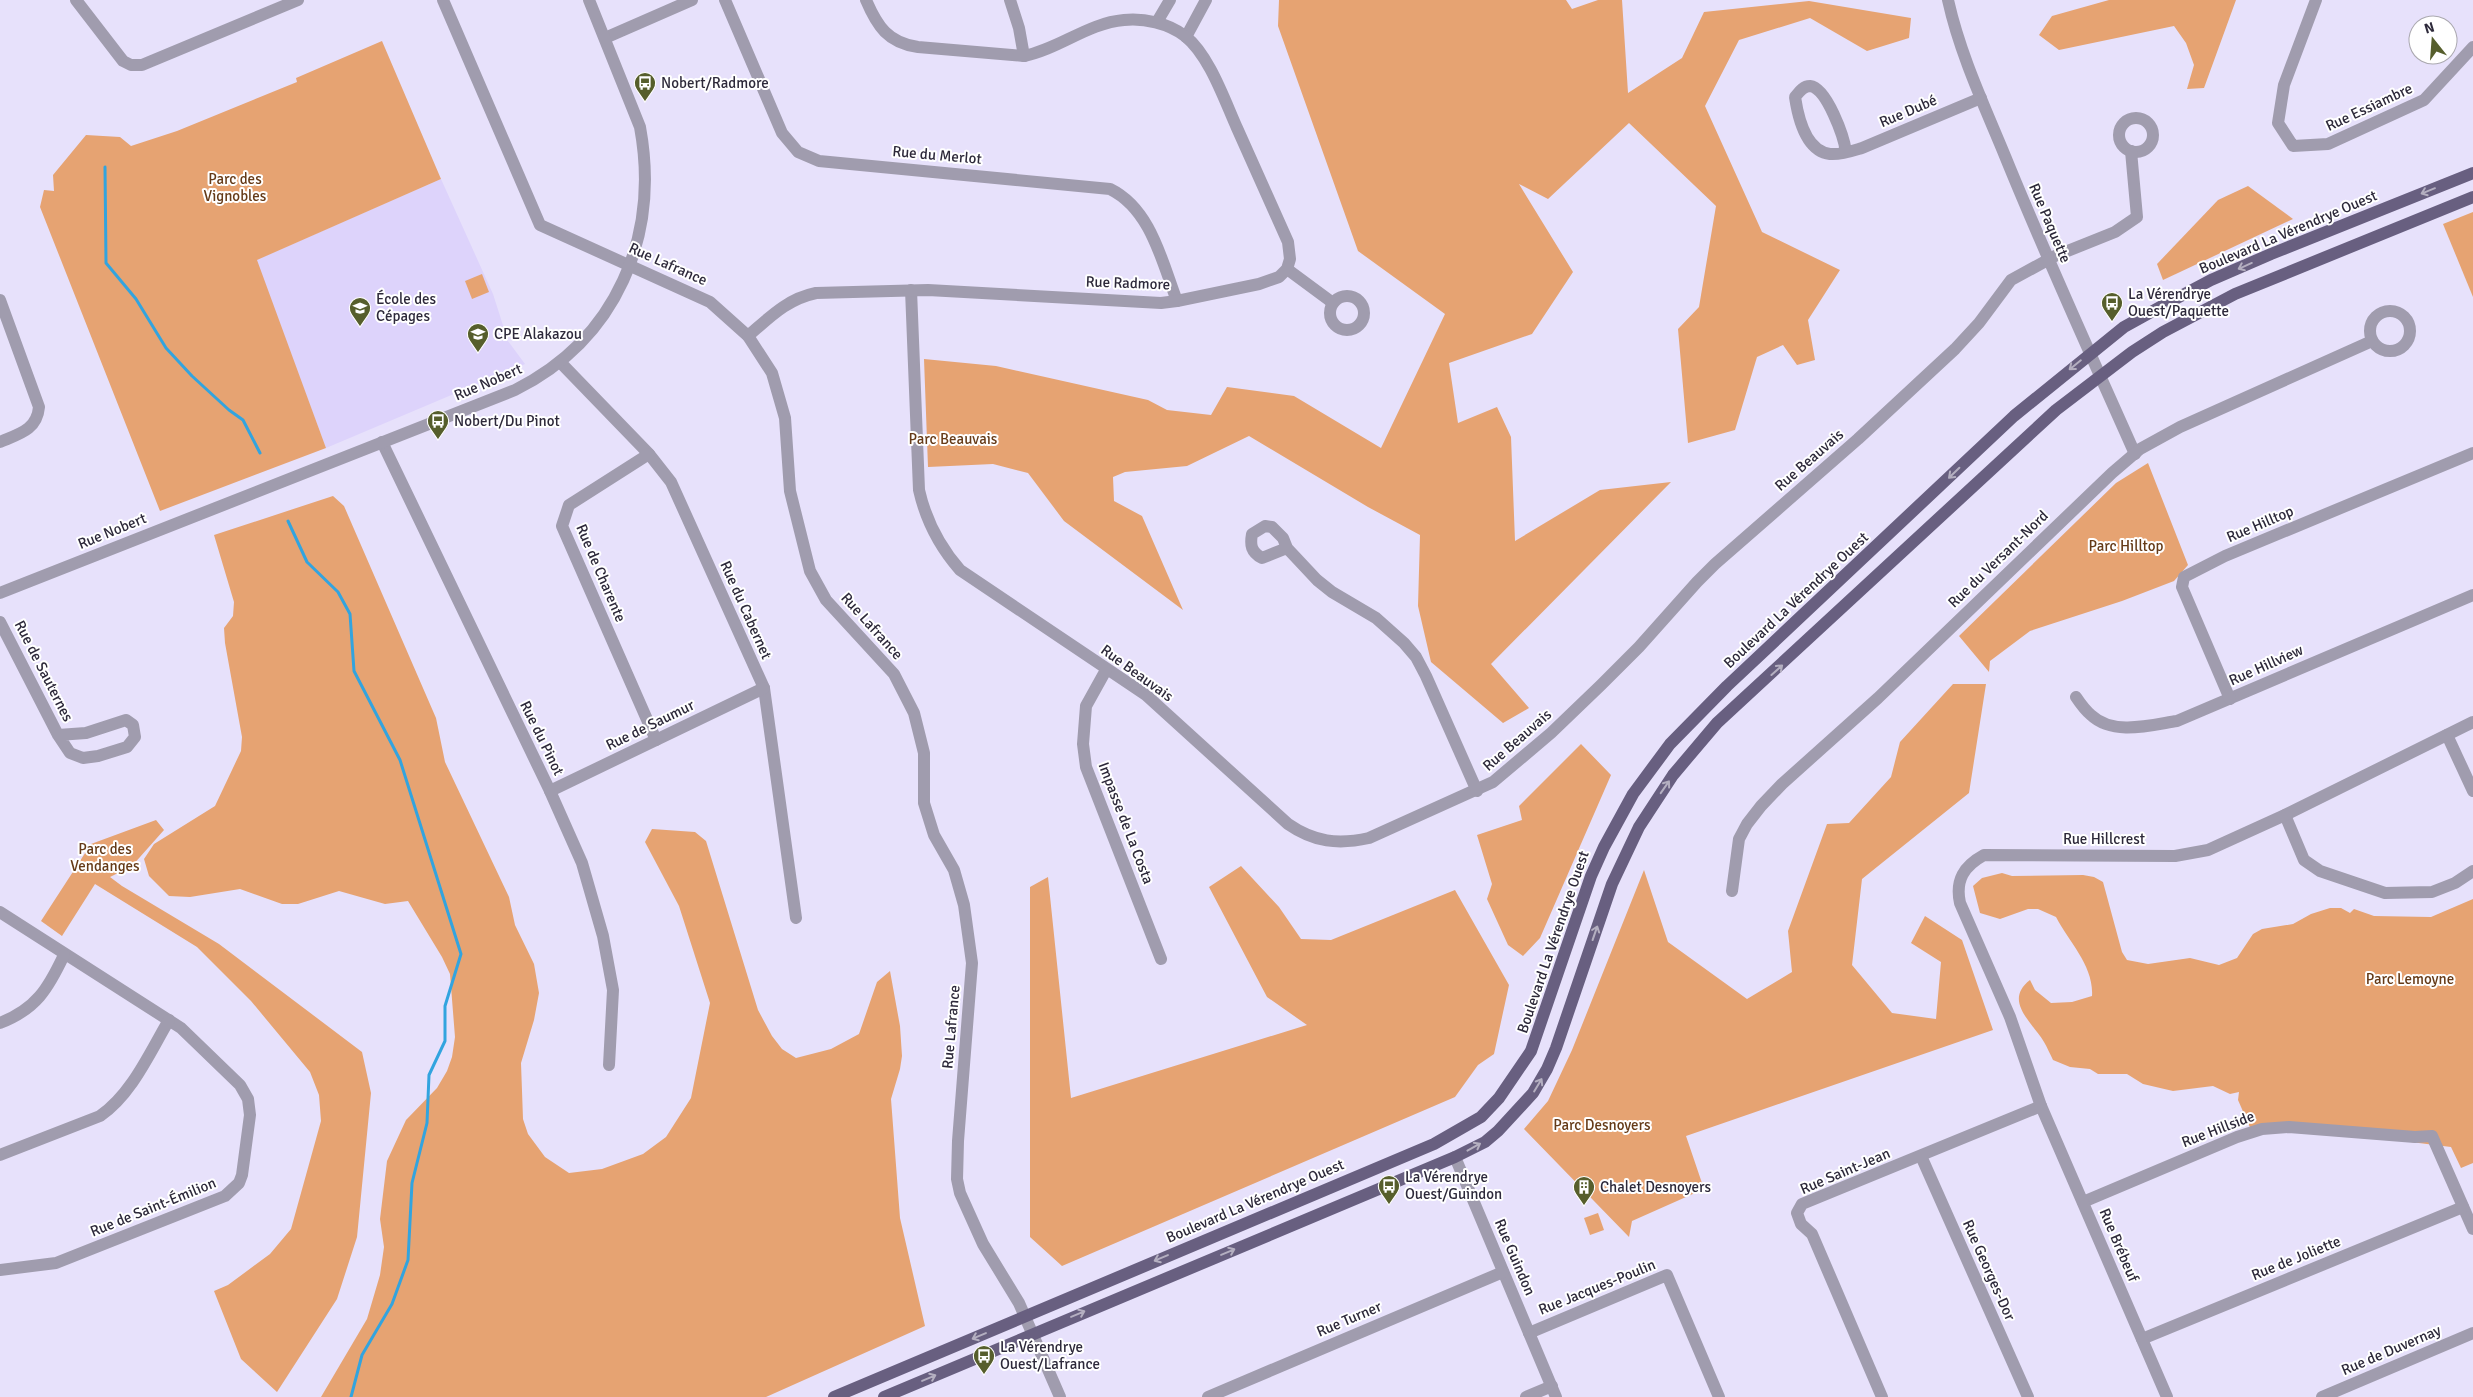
<svg xmlns="http://www.w3.org/2000/svg" width="2473" height="1397" font-family="Signika,sans-serif">
	<style>
		.built { fill: #ddd3fb }
		.green { fill: #e6a372 }
		.lines { fill: none; stroke-linecap: round; stroke-linejoin: round }
		.stream { stroke: #32a4df; stroke-width: 3 }
		.minor { stroke: #a09cae; stroke-width: 12 }
		.major { stroke: #685f80; stroke-width: 12 }
		.oneway { stroke: #b4afc0 }
		.labels { text-anchor: middle; stroke-width: 4; stroke-linejoin: round; paint-order: stroke }
		.poi-label { font-size: 15px; fill: #2d293a; stroke: #fff; text-anchor: start }
		.street-label { font-size: 15px; fill: #2d293a; stroke: #fff }
		.park-label { font-size: 15px; fill: #653a17; stroke: #fff }
	</style>
	<rect width="100%" height="100%" fill="#e7e1fb"/>
	<polygon class="built" points="441,179 493,294 508,341 525,364 326,448 256,260"/>
	<g class="green">
		<polygon points="1279,0 1566,0 1572,9 1598,0 1622,0 1628,93 1682,58 1704,12 1809,1 1911,18 1909,38 1867,51 1810,18 1739,40 1705,106 1762,232 1840,270 1808,320 1815,360 1797,365 1783,345 1757,357 1735,430 1688,443 1678,329 1699,307 1716,206 1629,123 1548,199 1519,184 1573,272 1532,334 1449,363 1458,423 1497,407 1511,437 1515,541 1600,490 1671,482 1491,664 1529,708 1503,723 1431,662 1418,606 1420,535 1368,507 1249,436 1187,466 1125,472 1113,477 1114,501 1142,516 1183,610 1064,521 1028,473 993,464 928,467 924,359 996,366 1148,400 1167,410 1211,415 1227,387 1294,396 1381,448 1445,314 1358,251 1278,26"/>
		<polygon points="2109,0 2236,0 2204,88 2187,89 2194,65 2186,43 2174,26 2059,50 2039,35 2052,16"/>
		<polygon points="382,41 441,179 257,260 326,448 160,511 40,207 44,190 54,191 53,175 86,135 120,137 131,146 177,131 297,82 296,78"/>
		<polygon points="2248,186 2293,219 2163,280 2157,264 2218,200"/>
		<polygon points="2473,212 2473,297 2443,224"/>
		<polygon points="482,274 489,292 472,299 465,281"/>
		<polygon points="2148,463 2188,565 2174,581 2122,601 2030,631 1990,661 1989,672 1959,636 2116,483"/>
		<polygon points="333,496 344,506 436,718 445,762 509,897 515,925 534,964 539,993 534,1020 521,1063 523,1119 528,1134 545,1157 569,1173 602,1169 643,1154 666,1137 691,1098 710,1003 679,906 645,842 652,829 695,832 706,841 758,1010 772,1036 782,1049 796,1058 831,1049 859,1034 877,982 890,971 900,1026 902,1056 900,1069 891,1099 900,1218 925,1326 766,1397 321,1397 367,1319 380,1275 384,1247 380,1219 387,1161 406,1120 437,1088 447,1071 452,1057 455,1037 450,974 442,957 408,901 385,904 339,891 298,904 282,904 240,889 190,897 169,896 149,876 144,859 154,844 215,806 241,751 242,737 225,643 224,628 233,616 234,602 214,535"/>
		<polygon points="1953,684 1986,684 1969,793 1862,879 1852,965 1892,1013 1936,1019 1941,962 1911,943 1925,916 1962,940 1993,1030 1686,1136 1704,1189 1632,1221 1629,1237 1524,1129 1548,1101 1572,1050 1644,870 1668,942 1747,999 1792,972 1788,931 1827,824 1849,823 1891,777 1900,742"/>
		<polygon points="1581,744 1611,775 1540,938 1523,956 1508,945 1487,899 1492,884 1477,835 1522,820 1519,806"/>
		<polygon points="156,820 164,830 132,866 110,877 122,886 219,944 362,1052 371,1093 357,1237 337,1299 277,1392 241,1359 214,1291 228,1285 270,1254 291,1229 321,1121 319,1095 310,1072 251,1001 197,947 95,884 62,936 41,921 91,844"/>
		<polygon points="1241,866 1279,907 1301,939 1331,940 1455,890 1509,985 1494,1054 1478,1065 1455,1097 1062,1266 1030,1237 1030,887 1048,877 1071,1098 1307,1025 1267,997 1209,887"/>
		<path d="M 2002,873 L 2012,876 L 2083,875 L 2094,877 L 2103,882 L 2122,952 L 2127,960 L 2148,964 L 2190,958 L 2219,965 L 2237,958 L 2253,934 L 2262,929 L 2293,924 L 2311,914 L 2330,908 L 2341,908 L 2350,913 L 2354,909 L 2374,916 L 2431,917 L 2473,899 L 2473,1163 L 2461,1168 L 2451,1147 L 2290,1127 L 2252,1132 L 2238,1100 L 2239,1092 L 2230,1094 L 2213,1086 L 2173,1091 L 2143,1084 L 2127,1074 L 2098,1074 L 2090,1069 L 2070,1067 L 2053,1060 C 2050,1054 2047,1047 2044,1042 C 2032,1022 2003,1001 2030,980 L 2035,990 L 2051,1003 L 2072,1002 L 2092,996 C 2094,966 2069,942 2056,917 L 2038,909 L 2028,909 L 2000,919 L 1980,913 L 1973,886 L 1982,878 Z"/>
		<polygon points="1598,1213 1604,1230 1590,1235 1584,1218"/>
	</g>
	<g class="lines">
		<g class="stream">
			<polyline points="105,167 106,263 136,299 166,348 192,376 229,410 243,420 260,453"/>
			<polyline points="288,521 307,562 338,592 350,614 354,671 400,760 461,954 445,1006 445,1041 429,1075 427,1123 412,1183 408,1260 392,1304 362,1355 351,1397"/>
		</g>
		<g class="minor">
			<polyline points="76,0 123,61 131,65 142,65 298,0"/>
			<polyline points="443,0 540,225 710,302 748,336 772,373 785,418 790,491 810,571 826,600 894,674 914,713 924,753 924,803 934,835 954,870 964,905 972,963 958,1141 957,1179 960,1193 983,1244 1019,1303 1060,1397"/>
			<path d="M 725,0 L 782,133 L 798,152 L 819,161 L 1110,189 C 1151,209 1162,262 1177,301"/>
			<polyline points="1010,0 1019,28 1024,56"/>
			<path d="M 1948,0 C 1960,54 1984,105 2005,156 C 2046,257 2091,355 2135,454"/>
			<polyline points="2316,0 2284,85 2278,123 2293,146 2328,144 2424,100 2473,47"/>
			<polyline points="1157,22 1170,0"/>
			<polyline points="1186,37 1206,0"/>
			<polyline points="605,38 692,0"/>
			<circle cx="2136" cy="135" r="17"/>
			<path d="M 1846,152 C 1844,137 1827,88 1810,86 C 1803,86 1799,92 1795,97 C 1798,117 1806,151 1830,154 C 1841,155 1852,151 1862,148 L 1981,98"/>
			<polyline points="1287,269 1333,303"/>
			<path d="M 911,290 L 919,490 C 926,521 939,546 960,570 L 1146,695 L 1288,824 C 1314,842 1338,845 1369,838 L 1493,782 L 1551,733 L 1601,685 L 1639,647 L 1697,582 L 1715,564 L 1858,439 L 1955,349 L 1979,323 L 2011,280 L 2055,256 L 2115,232 L 2137,217 L 2131,151"/>
			<circle cx="1347" cy="313" r="17"/>
			<path d="M 0,300 L 39,407 C 37,430 19,434 0,442"/>
			<circle cx="2390" cy="331" r="20"/>
			<path d="M 748,336 C 770,317 787,299 816,293 L 928,290 L 1161,303 L 1177,301 L 1259,284 L 1279,277 L 1287,269 L 1290,259 L 1288,242 C 1271,204 1254,166 1237,128 C 1224,99 1209,55 1185,36 C 1168,23 1144,18 1124,20 C 1088,23 1059,49 1024,56 L 918,47 C 888,43 877,26 866,0"/>
			<polyline points="560,362 649,454 671,482 764,688 796,918"/>
			<polyline points="382,442 550,791 582,863 603,936 613,990 609,1065"/>
			<polyline points="649,454 569,505 562,526 656,740"/>
			<path d="M 1287,548 L 1262,558 C 1251,552 1250,545 1252,534 L 1265,526 L 1272,527 L 1283,538 L 1287,548 L 1317,580 L 1332,592 L 1376,618 L 1404,643 L 1416,657 L 1426,676 L 1477,791"/>
			<path d="M 0,593 L 515,390 C 617,339 660,236 640,127 L 589,0"/>
			<polyline points="0,622 58,735 70,753 83,758 98,756 127,747 135,737 133,725 126,720 86,733 58,735"/>
			<polyline points="1106,670 1086,706 1083,744 1086,767 1161,959"/>
			<path d="M 2076,697 C 2080,703 2085,710 2091,715 C 2113,736 2151,725 2177,721 L 2473,595"/>
			<polyline points="2230,699 2182,587 2184,577 2225,556 2473,453"/>
			<polyline points="2447,735 2473,791"/>
			<polyline points="550,791 764,688"/>
			<polyline points="2285,815 2304,860 2320,871 2385,893 2432,892 2455,883 2473,871"/>
			<polyline points="1732,891 1739,839 1747,824 1761,806 1782,784 1878,698 2112,473 2140,449 2180,427 2372,341"/>
			<polyline points="0,912 181,1028 240,1085 248,1099 250,1115 242,1175 239,1183 225,1196 56,1263 0,1270"/>
			<path d="M 0,1023 C 36,1009 48,989 64,955"/>
			<path d="M 0,1155 L 100,1116 C 132,1094 150,1052 169,1020"/>
			<polyline points="1921,1156 2028,1397"/>
			<polyline points="1455,1157 1556,1397"/>
			<polyline points="2083,1202 2237,1137 2262,1129 2289,1127 2415,1137 2432,1136 2473,1229"/>
			<polyline points="1529,1333 1667,1275 1719,1397"/>
			<polyline points="2142,1339 2463,1207"/>
			<polyline points="1208,1397 1503,1272"/>
			<polyline points="1526,1397 1552,1386"/>
			<polyline points="1882,1397 1812,1234 1801,1224 1797,1213 1802,1204 2041,1106"/>
			<path d="M 2167,1397 L 2041,1106 L 2010,1017 L 1960,903 C 1955,880 1964,866 1984,855 L 2175,856 L 2208,850 L 2285,815 L 2473,722"/>
			<polyline points="2322,1397 2473,1333"/>
		</g>
		<g class="major">
			<polyline points="834,1397 1434,1144 1481,1117 1499,1098 1531,1051 1591,876 1604,847 1633,794 1670,744 1727,686 2014,416 2124,327 2162,306 2211,280 2271,254 2473,173"/>
			<polyline points="884,1397 1455,1157 1485,1142 1498,1131 1533,1093 1547,1069 1556,1048 1612,884 1639,827 1673,775 1717,723 2056,410 2132,352 2163,332 2235,294 2473,197"/>
		</g>
	</g>
	<defs><path id="oneway-shaft" d="M-6 0H5M1.5-3L5.5 0L1.5 3" fill="none" stroke-width="1.6" stroke-linecap="round" stroke-linejoin="round" transform="scale(1.25)"/></defs>
	<g class="oneway">
		<use href="#oneway-shaft" transform="translate(2428 191) rotate(158)"/>
		<use href="#oneway-shaft" transform="translate(2245 266) rotate(156)"/>
		<use href="#oneway-shaft" transform="translate(2075 365) rotate(141)"/>
		<use href="#oneway-shaft" transform="translate(1954 473) rotate(136)"/>
		<use href="#oneway-shaft" transform="translate(1777 670) rotate(-42)"/>
		<use href="#oneway-shaft" transform="translate(1665 787) rotate(-55)"/>
		<use href="#oneway-shaft" transform="translate(1595 933) rotate(-71)"/>
		<use href="#oneway-shaft" transform="translate(1538 1085) rotate(-59)"/>
		<use href="#oneway-shaft" transform="translate(1474 1147) rotate(-29)"/>
		<use href="#oneway-shaft" transform="translate(1228 1252) rotate(-23)"/>
		<use href="#oneway-shaft" transform="translate(1161 1258) rotate(157)"/>
		<use href="#oneway-shaft" transform="translate(1078 1314) rotate(-23)"/>
		<use href="#oneway-shaft" transform="translate(979 1336) rotate(157)"/>
		<use href="#oneway-shaft" transform="translate(929 1378) rotate(-23)"/>
	</g>
	<defs>
		<g id="bus-pin" transform="scale(1.125)"><path d="M0 17L-7.5 6A9.5 9.5 0 1 1 7.5 6Z" fill="#565e2c" stroke="#fff"/><path d="M-5-6H5V4H4V6H2V4H-2V6H-4V4H-5ZM-3.5-4V0h7V-4ZM-3.5 1.2v1.5H-2V1.2ZM2 1.2v1.5H3.5V1.2Z" fill="#fff"/></g>
		<g id="school-pin" transform="scale(1.125)"><path d="M0 17L-7.5 6A9.5 9.5 0 1 1 7.5 6Z" fill="#565e2c" stroke="#fff"/><path d="M0-5L7-2L0 1L-7-2ZM-4 1L0 2.5L4 1V4Q0 6-4 4Z" fill="#fff"/></g>
		<g id="building-pin" transform="scale(1.125)"><path d="M0 17L-7.5 6A9.5 9.5 0 1 1 7.5 6Z" fill="#565e2c" stroke="#fff"/><path d="M-4-6H4V6H1V3H-1V6H-4ZM-2.5-4.3h1.7v1.8h-1.7ZM.8-4.3h1.7v1.8H.8ZM-2.5-1h1.7V.8h-1.7ZM.8-1h1.7V.8H.8Z" fill="#fff"/></g>
	</defs>
	<g fill-rule="evenodd">
		<use href="#bus-pin" x="645" y="83"/>
		<use href="#bus-pin" x="2112" y="303"/>
		<use href="#school-pin" x="360" y="308"/>
		<use href="#school-pin" x="478" y="334"/>
		<use href="#bus-pin" x="438" y="421"/>
		<use href="#bus-pin" x="1389" y="1186"/>
		<use href="#building-pin" x="1584" y="1187"/>
		<use href="#bus-pin" x="984" y="1356"/>
	</g>
	<g class="labels">
		<g class="poi-label">
			<text x="661" y="88">Nobert/Radmore</text>
			<text x="2128" y="299">La Vérendrye<tspan x="2128" dy="17">Ouest/Paquette</tspan></text>
			<text x="376" y="304">École des<tspan x="376" dy="17">Cépages</tspan></text>
			<text x="494" y="339">CPE Alakazou</text>
			<text x="454" y="426">Nobert/Du Pinot</text>
			<text x="1405" y="1182">La Vérendrye<tspan x="1405" dy="17">Ouest/Guindon</tspan></text>
			<text x="1600" y="1192">Chalet Desnoyers</text>
			<text x="1000" y="1352">La Vérendrye<tspan x="1000" dy="17">Ouest/Lafrance</tspan></text>
		</g>
		<g class="street-label">
			<text transform="translate(2369 107) rotate(-25)" y="5">Rue Essiambre</text>
			<text transform="translate(1908 111) rotate(-23)" y="5">Rue Dubé</text>
			<text transform="translate(937 155) rotate(5)" y="5">Rue du Merlot</text>
			<text transform="translate(2050 223) rotate(67)" y="5">Rue Paquette</text>
			<text transform="translate(2288 232) rotate(-23)" y="5">Boulevard La Vérendrye Ouest</text>
			<text transform="translate(668 264) rotate(24)" y="5">Rue Lafrance</text>
			<text transform="translate(1128 283) rotate(2)" y="5">Rue Radmore</text>
			<text transform="translate(488 382) rotate(-23)" y="5">Rue Nobert</text>
			<text transform="translate(1809 460) rotate(-41)" y="5">Rue Beauvais</text>
			<text transform="translate(2260 524) rotate(-23)" y="5">Rue Hilltop</text>
			<text transform="translate(112 531) rotate(-22)" y="5">Rue Nobert</text>
			<text transform="translate(1998 559) rotate(-44)" y="5">Rue du Versant-Nord</text>
			<text transform="translate(601 573) rotate(67)" y="5">Rue de Charente</text>
			<text transform="translate(1796 600) rotate(-43)" y="5">Boulevard La Vérendrye Ouest</text>
			<text transform="translate(746 610) rotate(66)" y="5">Rue du Cabernet</text>
			<text transform="translate(872 626) rotate(48)" y="5">Rue Lafrance</text>
			<text transform="translate(2266 665) rotate(-24)" y="5">Rue Hillview</text>
			<text transform="translate(44 671) rotate(63)" y="5">Rue de Sauternes</text>
			<text transform="translate(1137 673) rotate(36)" y="5">Rue Beauvais</text>
			<text transform="translate(650 725) rotate(-26)" y="5">Rue de Saumur</text>
			<text transform="translate(542 738) rotate(64)" y="5">Rue du Pinot</text>
			<text transform="translate(1517 740) rotate(-41)" y="5">Rue Beauvais</text>
			<text transform="translate(1126 823) rotate(69)" y="5">Impasse de La Costa</text>
			<text x="2104" y="844">Rue Hillcrest</text>
			<text transform="translate(1553 942) rotate(-71)" y="5">Boulevard La Vérendrye Ouest</text>
			<text transform="translate(951 1027) rotate(-85)" y="5">Rue Lafrance</text>
			<text transform="translate(2218 1129) rotate(-21)" y="5">Rue Hillside</text>
			<text transform="translate(1845 1171) rotate(-23)" y="5">Rue Saint-Jean</text>
			<text transform="translate(1255 1201) rotate(-23)" y="5">Boulevard La Vérendrye Ouest</text>
			<text transform="translate(153 1207) rotate(-22)" y="5">Rue de Saint-Émilion</text>
			<text transform="translate(2119 1245) rotate(67)" y="5">Rue Brébeuf</text>
			<text transform="translate(1515 1257) rotate(67)" y="5">Rue Guindon</text>
			<text transform="translate(2296 1258) rotate(-22)" y="5">Rue de Joliette</text>
			<text transform="translate(1989 1270) rotate(66)" y="5">Rue Georges-Dor</text>
			<text transform="translate(1597 1287) rotate(-22)" y="5">Rue Jacques-Poulin</text>
			<text transform="translate(1349 1319) rotate(-23)" y="5">Rue Turner</text>
			<text transform="translate(2391 1350) rotate(-23)" y="5">Rue de Duvernay</text>
		</g>
		<g class="park-label">
			<text x="235" y="184">Parc des<tspan x="235" dy="17">Vignobles</tspan></text>
			<text x="953" y="444">Parc Beauvais</text>
			<text x="2126" y="551">Parc Hilltop</text>
			<text x="105" y="854">Parc des<tspan x="105" dy="17">Vendanges</tspan></text>
			<text x="2410" y="984">Parc Lemoyne</text>
			<text x="1602" y="1130">Parc Desnoyers</text>
		</g>
	</g>
	<g transform="translate(2433 40) rotate(343)"><circle r="24" fill="#ffffff" stroke="#aba9b0"/>
	<path d="M0-4L9 19L0 12L-9 19Z" fill="#565e2c"/>
	<text y="-8" font-size="14" font-weight="bold" text-anchor="middle" fill="#2d293a">N</text>
	</g>
</svg>
